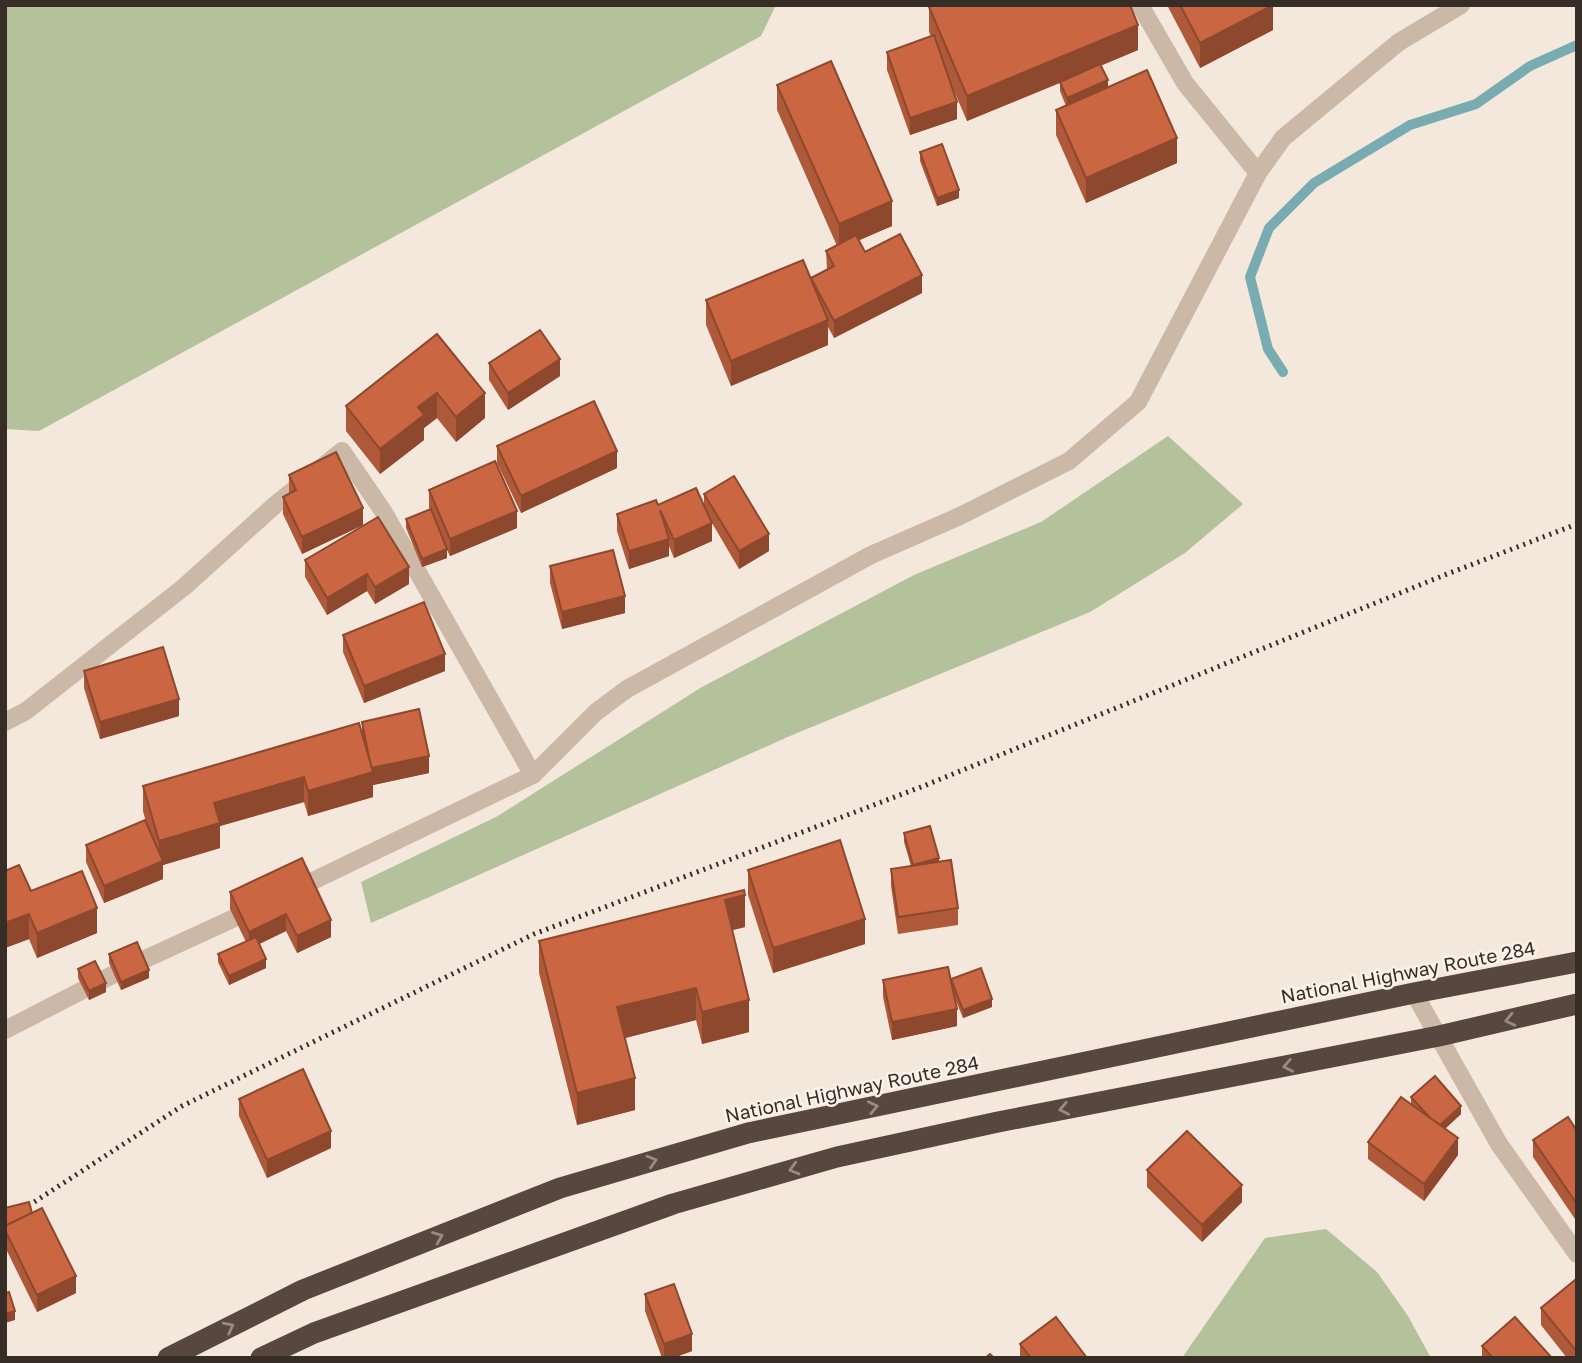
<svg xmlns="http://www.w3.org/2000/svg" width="1582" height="1363" font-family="'Golos Text',sans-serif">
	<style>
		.green { fill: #b3c29a }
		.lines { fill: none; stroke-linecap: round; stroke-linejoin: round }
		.stream { stroke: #79acb1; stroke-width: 10 }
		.minor { stroke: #cbb8a6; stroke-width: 18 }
		.highway { stroke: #58473e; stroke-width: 21 }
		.rail { stroke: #372d27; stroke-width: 5; stroke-dasharray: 2 5; stroke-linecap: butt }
		.wall { fill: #ae5939 }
		.shaded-wall { fill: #8d482e }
		.building { fill: #ca6742; stroke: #8d482e; stroke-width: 2 }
		.oneway { stroke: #998b82 }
		.labels { text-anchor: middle; stroke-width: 5; stroke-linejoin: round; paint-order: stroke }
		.street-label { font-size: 19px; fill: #372d27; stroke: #faf2e7 }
	</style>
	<rect width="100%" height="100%" fill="#f3e8db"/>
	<g class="green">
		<polygon points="5,5 776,5 761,36 39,431 5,429"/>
		<polygon points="1168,436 1243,504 1185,553 1090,612 790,736 371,923 361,882 496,817 702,687 914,575 1041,522"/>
		<polygon points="1326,1229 1377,1272 1408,1316 1431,1358 1182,1358 1265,1238"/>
	</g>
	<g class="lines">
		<polyline class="stream" points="1283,372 1268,349 1250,277 1269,228 1314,183 1410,125 1476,104 1530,66 1577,45"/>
		<g class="minor">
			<polyline points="1140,5 1185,83 1258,173"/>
			<polyline points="5,722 26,711 184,587 275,505 342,451 383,511 533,775"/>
			<polyline points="292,891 533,775 596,712 627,689 871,555 960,516 1069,461 1138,402 1258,173 1283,138 1399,42 1461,5"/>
			<polyline points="1414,993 1499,1144 1577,1254"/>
			<polyline points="5,1030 128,967 254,909"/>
		</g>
		<g class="highway">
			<polyline points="168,1358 303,1290 560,1188 748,1133 1414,993 1577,962"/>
			<polyline points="261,1358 314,1333 673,1204 837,1157 998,1122 1439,1036 1577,1004"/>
		</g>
		<polyline class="rail" points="5,1221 182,1106 534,934 921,787 1442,576 1577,524"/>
	</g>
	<g class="wall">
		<polygon points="1167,5 1273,5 1273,30 1200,68"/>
		<polygon points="929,7 1138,50 1100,66 1108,87 1177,163 1086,203 1056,135 1056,110 1066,106 1060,91 1060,83 967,121 951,84 957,119 910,135 887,70 887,52 931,36 929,32"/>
		<polygon points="777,85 892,226 859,240 865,252 922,293 834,338 828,327 828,345 731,386 706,325 706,300 811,280 827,269 826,251 837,246 777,110"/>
		<polygon points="920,152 959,198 937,206 920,161"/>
		<polygon points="437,334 485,418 456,442 437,418 424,428 424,440 380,474 346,431 346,406"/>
		<polygon points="489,363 560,376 508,410 489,380"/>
		<polygon points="497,446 617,468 521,513 497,463"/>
		<polygon points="289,475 363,525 302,554 283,514 283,497 289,493"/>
		<polygon points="429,490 517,528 450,556 447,550 447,558 422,567 406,528 406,519 430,510 429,507"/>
		<polygon points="704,494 769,551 739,569 712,523 712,541 674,558 669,546 669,556 629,569 617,531 617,514 658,505 704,507"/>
		<polygon points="305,560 409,584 375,604 367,591 327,615 305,577"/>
		<polygon points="550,566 625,613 562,629 550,583"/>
		<polygon points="343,635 445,671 364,703 343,652"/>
		<polygon points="84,671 179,716 100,739 84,688"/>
		<polygon points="362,722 429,773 373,785 373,797 308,816 304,802 220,826 220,848 163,865 163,879 104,903 86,862 86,845 146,822 143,811 143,786 362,733"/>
		<polygon points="904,833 939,862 958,908 958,925 898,934 891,886 891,869 911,866 904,842"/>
		<polygon points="302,858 331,937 297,953 286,931 259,944 266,968 229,985 218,962 218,954 246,942 230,909 230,892"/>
		<polygon points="748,870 865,944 773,973 748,895"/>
		<polygon points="31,891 97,933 37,958 29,939 5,948"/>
		<polygon points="745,927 732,930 749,1032 702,1044 696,1020 625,1038 635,1110 577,1125 539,973 539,941"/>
		<polygon points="109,954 149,978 121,990 109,963"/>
		<polygon points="78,969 106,992 89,1000 78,978"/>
		<polygon points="883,980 951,981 992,1007 963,1018 954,996 957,1026 892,1040 883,997"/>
		<polygon points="1411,1097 1461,1114 1445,1129 1458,1155 1424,1201 1368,1159 1368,1142 1411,1104"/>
		<polygon points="239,1099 331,1148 267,1178 239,1116"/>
		<polygon points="1577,1131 1577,1222 1533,1157 1533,1140"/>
		<polygon points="1147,1170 1242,1202 1202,1242 1147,1187"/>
		<polygon points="5,1208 32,1213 76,1293 37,1312 5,1247"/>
		<polygon points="1577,1283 1577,1358 1567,1358 1541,1325 1541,1308"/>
		<polygon points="645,1294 692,1351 673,1358 662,1358 645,1311"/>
		<polygon points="1020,1344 1087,1358 1020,1358"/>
		<polygon points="1482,1346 1552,1358 1482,1358"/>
	</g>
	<g class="shaded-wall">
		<polygon points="1273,5 1273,30 1200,68 1200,43"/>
		<polygon points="1138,25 1138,50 967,121 967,96"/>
		<polygon points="1108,80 1108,89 1067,107 1067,98"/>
		<polygon points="957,102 957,119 910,135 910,118"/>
		<polygon points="1177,138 1177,163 1086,203 1086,178"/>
		<polygon points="959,190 959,198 937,206 937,198"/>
		<polygon points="892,201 892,226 839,249 839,224"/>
		<polygon points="922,275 922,293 834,338 834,321"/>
		<polygon points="828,320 828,345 731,386 731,361"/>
		<polygon points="560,359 560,376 508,410 508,393"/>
		<polygon points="437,393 437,418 424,428 424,440 380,474 380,449 418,407"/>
		<polygon points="485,393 485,418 456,442 456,417"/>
		<polygon points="617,451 617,468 521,513 521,496"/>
		<polygon points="363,508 363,525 302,554 302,537"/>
		<polygon points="517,511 517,528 450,556 450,539"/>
		<polygon points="712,523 712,541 674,558 674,540"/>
		<polygon points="769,534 769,551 739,569 739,551"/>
		<polygon points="669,539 669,556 629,569 629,551"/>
		<polygon points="447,549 447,558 422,567 422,559"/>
		<polygon points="409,567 409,584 375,604 375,587"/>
		<polygon points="367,574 367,591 327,615 327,598"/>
		<polygon points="625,596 625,613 562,629 562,612"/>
		<polygon points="445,654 445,671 364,703 364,686"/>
		<polygon points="179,699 179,716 100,739 100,722"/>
		<polygon points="429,756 429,773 373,785 373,797 308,816 308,791 371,768"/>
		<polygon points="304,777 304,802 220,826 220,848 163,865 163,879 104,903 104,886 159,863 159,841 214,803"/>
		<polygon points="939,858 939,867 913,865"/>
		<polygon points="745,895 745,927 725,932 725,900"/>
		<polygon points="97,908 97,933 37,958 37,933"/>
		<polygon points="29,914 29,939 5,948 5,923"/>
		<polygon points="286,914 286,931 249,949 249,932"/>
		<polygon points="865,919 865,944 773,973 773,948"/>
		<polygon points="331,920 331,937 297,953 297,936"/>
		<polygon points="266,959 266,968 229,985 229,976"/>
		<polygon points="149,970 149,978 121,990 121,982"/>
		<polygon points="106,983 106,992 89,1000 89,991"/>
		<polygon points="696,988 696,1020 617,1040 617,1007"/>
		<polygon points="992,999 992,1007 963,1018 963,1010"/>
		<polygon points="749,1000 749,1032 702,1044 702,1012"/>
		<polygon points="957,1009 957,1026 892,1040 892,1022"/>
		<polygon points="635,1078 635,1110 577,1125 577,1093"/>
		<polygon points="1461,1106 1461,1114 1438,1135 1438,1126"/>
		<polygon points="331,1131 331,1148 267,1178 267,1160"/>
		<polygon points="1458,1138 1458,1155 1424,1201 1424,1184"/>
		<polygon points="1242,1185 1242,1202 1202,1242 1202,1225"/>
		<polygon points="76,1276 76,1293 37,1312 37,1295"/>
		<polygon points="15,1311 15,1320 5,1323 5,1314"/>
		<polygon points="692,1334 692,1351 673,1358 664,1358 664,1344"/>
	</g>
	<g class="building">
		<polygon points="933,5 1130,5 1138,25 967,96 929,7"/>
		<polygon points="1180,5 1273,5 1200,43"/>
		<polygon points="934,35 957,102 910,118 887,52"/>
		<polygon points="831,61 892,201 839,224 777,85"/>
		<polygon points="1100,64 1108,80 1067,98 1060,82"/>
		<polygon points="1147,70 1177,138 1086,178 1056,110"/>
		<polygon points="942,144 959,190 937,198 920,152"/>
		<polygon points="900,234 922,275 834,321 811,278 834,266 826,251 856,235 865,252"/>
		<polygon points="803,260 828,320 731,361 706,300"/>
		<polygon points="540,330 560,359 508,393 489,363"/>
		<polygon points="437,334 485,393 456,417 437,393 418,407 424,415 380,449 346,406"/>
		<polygon points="594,401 617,451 521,496 497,446"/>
		<polygon points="336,452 363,508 302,537 283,497 296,490 289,475"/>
		<polygon points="495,461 517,511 450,539 429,490"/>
		<polygon points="734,476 769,534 739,551 704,494"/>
		<polygon points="696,488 712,523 674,540 660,510 669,539 629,551 617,514 656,500 658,505"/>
		<polygon points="431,509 447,549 422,559 406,519"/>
		<polygon points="378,517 409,567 375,587 367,574 327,598 305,560"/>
		<polygon points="613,550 625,596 562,612 550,566"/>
		<polygon points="424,602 445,654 364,686 343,635"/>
		<polygon points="163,647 179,699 100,722 84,671"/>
		<polygon points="419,709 429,756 371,768 362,722"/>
		<polygon points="359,723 373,772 308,791 304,777 214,803 220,823 159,841 143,786"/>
		<polygon points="145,820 163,861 104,886 86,845"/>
		<polygon points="930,826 939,858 913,865 904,833"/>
		<polygon points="840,840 865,919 773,948 748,870"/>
		<polygon points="302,858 331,920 297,936 286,914 249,932 230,892"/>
		<polygon points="951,860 958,908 898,917 891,869"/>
		<polygon points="19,865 31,891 82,871 97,908 37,933 29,914 5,923 5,871"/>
		<polygon points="744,890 745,895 725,900 749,1000 702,1012 696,988 617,1007 635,1078 577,1093 539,941"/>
		<polygon points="256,937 266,959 229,976 218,954"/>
		<polygon points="137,942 149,970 121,982 109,954"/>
		<polygon points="95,961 106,983 89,991 78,969"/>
		<polygon points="948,967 957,1009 892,1022 883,980"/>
		<polygon points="981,968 992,999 963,1010 951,979"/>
		<polygon points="303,1069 331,1131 267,1160 239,1099"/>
		<polygon points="1435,1076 1461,1106 1440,1125 1431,1119 1411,1097"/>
		<polygon points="1401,1097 1458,1138 1424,1184 1368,1142"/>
		<polygon points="1568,1117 1577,1131 1577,1204 1533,1140"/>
		<polygon points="1187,1131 1242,1185 1202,1225 1147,1170"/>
		<polygon points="29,1202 32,1213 5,1226 5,1208"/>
		<polygon points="42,1208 76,1276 37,1295 5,1230 5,1226"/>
		<polygon points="1575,1280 1577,1283 1577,1352 1541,1308"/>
		<polygon points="674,1284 692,1334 664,1344 645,1294"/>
		<polygon points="9,1292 15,1311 5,1314 5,1293"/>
		<polygon points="1056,1317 1087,1358 1031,1358 1020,1344"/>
		<polygon points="1515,1317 1552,1358 1493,1358 1482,1346"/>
		<polygon points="990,1354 994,1358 985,1358"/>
	</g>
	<defs><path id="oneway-chevron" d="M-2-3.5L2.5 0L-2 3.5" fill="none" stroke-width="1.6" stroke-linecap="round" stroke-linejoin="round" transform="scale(1.75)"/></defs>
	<g class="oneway">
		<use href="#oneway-chevron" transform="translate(1510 1020) rotate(167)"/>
		<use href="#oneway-chevron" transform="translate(1288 1066) rotate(169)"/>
		<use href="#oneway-chevron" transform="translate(873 1107) rotate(-12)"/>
		<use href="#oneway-chevron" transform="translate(1064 1109) rotate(169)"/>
		<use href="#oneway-chevron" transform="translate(652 1161) rotate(-17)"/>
		<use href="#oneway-chevron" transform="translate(794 1169) rotate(164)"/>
		<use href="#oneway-chevron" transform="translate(438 1237) rotate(-22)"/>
		<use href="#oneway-chevron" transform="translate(229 1327) rotate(-27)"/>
	</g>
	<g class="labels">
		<g class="street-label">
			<text transform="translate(1408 972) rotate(-11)" y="7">National Highway Route 284</text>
			<text transform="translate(852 1089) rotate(-12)" y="7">National Highway Route 284</text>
		</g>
	</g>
	<rect width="1582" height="1363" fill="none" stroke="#372d27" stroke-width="14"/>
</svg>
